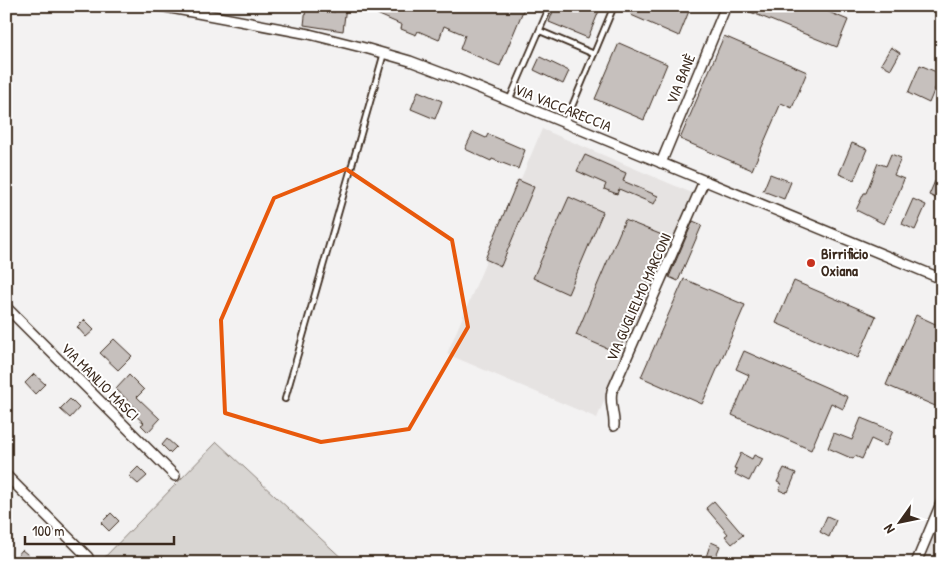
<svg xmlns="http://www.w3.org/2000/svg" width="948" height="569" font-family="'Patrick Hand',sans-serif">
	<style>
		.built { fill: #e6e3e2 }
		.green { fill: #d8d5d2; stroke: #8a8078 }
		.building { fill: #c6c0bd; stroke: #3b2a1e }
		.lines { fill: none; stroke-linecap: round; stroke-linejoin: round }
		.lane-casing { stroke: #3b2a1e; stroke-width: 8 }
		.street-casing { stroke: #3b2a1e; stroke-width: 12 }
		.lane { stroke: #fff; stroke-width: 4.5 }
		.street { stroke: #fff; stroke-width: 9 }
		.marked { fill: none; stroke: #e8590c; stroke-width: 4; stroke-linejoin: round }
		.poi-dot { fill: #c8321e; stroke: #fff; stroke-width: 2 }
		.labels { text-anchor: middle; stroke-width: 4; stroke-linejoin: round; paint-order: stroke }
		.street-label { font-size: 15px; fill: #3b2a1e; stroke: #fff }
		.poi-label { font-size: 15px; font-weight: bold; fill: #3b2a1e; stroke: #fff; text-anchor: start }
	</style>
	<rect width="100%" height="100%" fill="#f3f2f2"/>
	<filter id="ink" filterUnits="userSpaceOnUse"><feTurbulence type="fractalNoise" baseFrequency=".02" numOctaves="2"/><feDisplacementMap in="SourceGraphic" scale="10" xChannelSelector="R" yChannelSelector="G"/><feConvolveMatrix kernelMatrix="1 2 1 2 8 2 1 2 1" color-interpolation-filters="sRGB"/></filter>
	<g filter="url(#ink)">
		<g class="built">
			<polygon points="542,129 692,193 597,418 447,354"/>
			<polygon points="942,517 942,563 921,563"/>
		</g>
		<polygon class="green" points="217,442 347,563 99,563"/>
		<g class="building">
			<polygon points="336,6 346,6 343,31 304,25 306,8 335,12"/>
			<polygon points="380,6 525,6 500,66 460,49 465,35 444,26 439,40 418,31 416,35 401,29 402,25 377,14"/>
			<polygon points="555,6 601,6 588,38 549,22"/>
			<polygon points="634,6 691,6 679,36 631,15"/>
			<polygon points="814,6 848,20 837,47 738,7"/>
			<polygon points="724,36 807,72 792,108 781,103 752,170 680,139"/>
			<polygon points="619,43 667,64 644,120 595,99"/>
			<polygon points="891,47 900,53 891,69 881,64"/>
			<polygon points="540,57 569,71 563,84 534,70"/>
			<polygon points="920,65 941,74 929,103 908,93"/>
			<polygon points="418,91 442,101 435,119 411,109"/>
			<polygon points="473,132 486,138 488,134 525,150 518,169 492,159 491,161 465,149"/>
			<polygon points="852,143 867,149 854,180 839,174"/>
			<polygon points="891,154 901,158 894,175 904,179 897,197 884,224 856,210 864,193 866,193 878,163 886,166"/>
			<polygon points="585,155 626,173 623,181 658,196 654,204 619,189 617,194 604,189 606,184 577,171"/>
			<polygon points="770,174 791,182 784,199 763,191"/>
			<polygon points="518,180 534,187 501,266 485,259"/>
			<polygon points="935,181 942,184 942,201 929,195"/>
			<polygon points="569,197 603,212 568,294 533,278"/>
			<polygon points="913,199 926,205 915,230 902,224"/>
			<polygon points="625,220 667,237 618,353 576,335"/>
			<polygon points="693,221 702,225 678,281 669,277"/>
			<polygon points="684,279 745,305 702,404 641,377"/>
			<polygon points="794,281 876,316 858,358 776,323"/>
			<polygon points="916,315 942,327 942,403 940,408 886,385"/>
			<polygon points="84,320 94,330 86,337 77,327"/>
			<polygon points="114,339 132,356 118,370 100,353"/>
			<polygon points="744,351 848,397 843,409 831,403 811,450 732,415 749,375 736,369"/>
			<polygon points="34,374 45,384 35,394 25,383"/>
			<polygon points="129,375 144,390 137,397 160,419 148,432 141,425 144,423 135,415 139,411 116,389"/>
			<polygon points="70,399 79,408 70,418 60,409"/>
			<polygon points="861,418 893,431 886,446 871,439 862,459 855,456 853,459 828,448 834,433 852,440"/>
			<polygon points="167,439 176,447 170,453 162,445"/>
			<polygon points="741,453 752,459 754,455 763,459 758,468 756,467 749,481 735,474 737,469 734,468"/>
			<polygon points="138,467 147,476 138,484 129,476"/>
			<polygon points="784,468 796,473 788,492 787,491 786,493 779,490 781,484 777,482"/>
			<polygon points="714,501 743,535 732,544 725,536 728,534 706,508"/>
			<polygon points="111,513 119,521 109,531 101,523"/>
			<polygon points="827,516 836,520 829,537 820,532"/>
			<polygon points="711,542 720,546 713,563 704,563"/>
			<polygon points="22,550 32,558 28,563 11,563"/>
		</g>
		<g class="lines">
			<g class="lane-casing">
				<g id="lane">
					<polyline points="540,31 594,54"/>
					<polyline points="509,101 550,6"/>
					<polyline points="565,123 614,6"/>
					<polyline points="285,399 384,53"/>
				</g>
			</g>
			<g class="street-casing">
				<g id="street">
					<polyline points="160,6 309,34 365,48 410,61 447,75 565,123 942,279"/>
					<polyline points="661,163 726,6"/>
					<polyline points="6,307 175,476"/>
					<path d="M 614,426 C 615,414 609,404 612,391 L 704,181"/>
					<polyline points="6,475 88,557"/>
					<polyline points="916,563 942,501"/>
				</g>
			</g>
			<use href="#lane" class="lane"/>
			<use href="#street" class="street"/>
		</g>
	</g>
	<path class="marked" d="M 346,169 L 452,240 L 468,327 L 409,429 L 321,442 L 225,413 L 221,320 L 274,198 Z"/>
	<circle class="poi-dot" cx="811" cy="263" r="5"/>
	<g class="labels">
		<g class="street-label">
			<text transform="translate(681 79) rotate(-68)" y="5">VIA BANÈ</text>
			<text transform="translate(563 108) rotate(22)" y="5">VIA VACCARECCIA</text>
			<text transform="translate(639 297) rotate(-66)" y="5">VIA GUGLIELMO MARCONI</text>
			<text transform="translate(100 382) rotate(45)" y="5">VIA MANLIO MASCI</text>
		</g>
		<g class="poi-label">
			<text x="821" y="259">Birrificio<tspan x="821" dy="17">Oxiana</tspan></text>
		</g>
	</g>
	<rect width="948" height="569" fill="none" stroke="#fff" stroke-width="25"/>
	<rect x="12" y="12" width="923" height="544" fill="none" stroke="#3b2a1e" stroke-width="2" filter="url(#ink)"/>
	<g transform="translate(900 522) rotate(237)" stroke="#ffffff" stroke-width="4" paint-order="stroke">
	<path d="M0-4L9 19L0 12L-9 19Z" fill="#3b2a1e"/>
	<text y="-8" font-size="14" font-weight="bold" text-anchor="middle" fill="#3b2a1e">N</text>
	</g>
	<path d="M25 536v8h149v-8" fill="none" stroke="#3b2a1e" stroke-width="2.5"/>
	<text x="32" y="536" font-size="15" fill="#3b2a1e" stroke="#ffffff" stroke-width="4" paint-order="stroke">100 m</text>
</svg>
